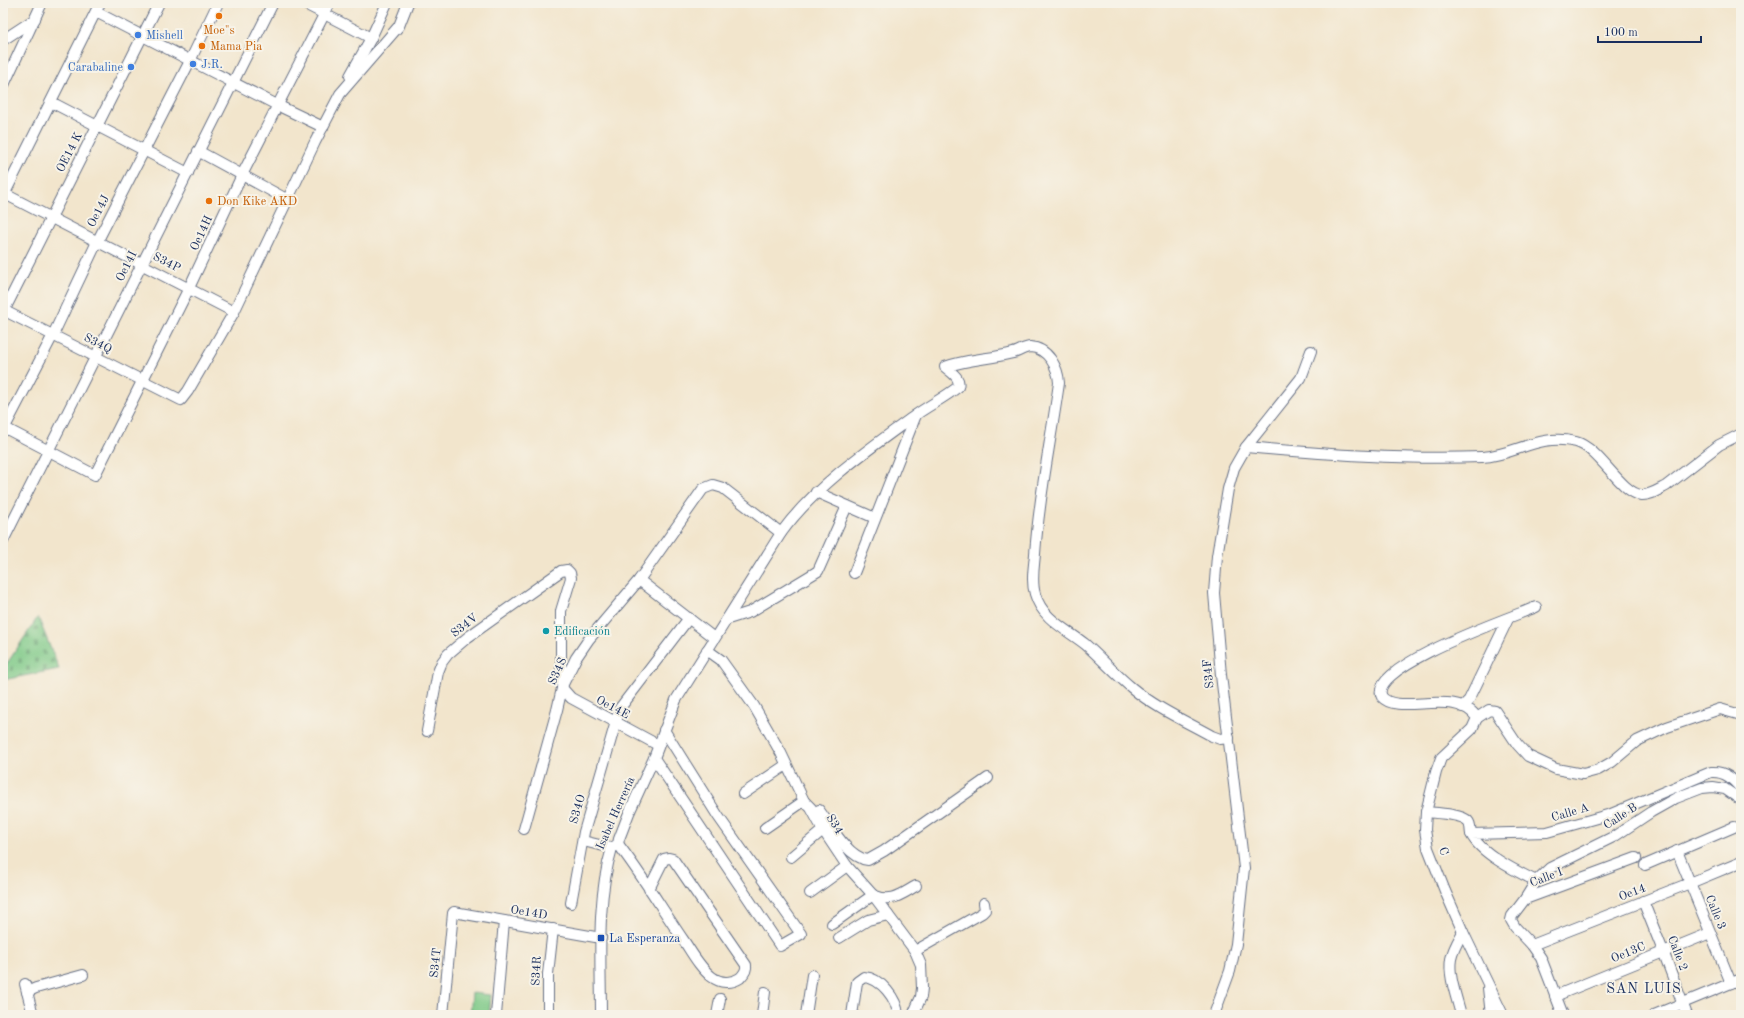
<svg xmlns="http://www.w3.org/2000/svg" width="1744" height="1018" font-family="'Old Standard TT',serif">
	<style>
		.cemetery { fill: url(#cemetery-stones); stroke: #4c7c72 }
		.pitch { fill: #7ec987; stroke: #4c7c72 }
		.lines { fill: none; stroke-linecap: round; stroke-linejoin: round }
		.minor-casing { stroke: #666f84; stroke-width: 12 }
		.minor { stroke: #fff; stroke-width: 10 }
		.food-dot { fill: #e8710a; stroke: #f7f3e8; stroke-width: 1.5 }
		.shop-dot { fill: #3f7fe0; stroke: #f7f3e8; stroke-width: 1.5 }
		.culture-dot { fill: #0f9aa8; stroke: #f7f3e8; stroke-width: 1.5 }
		.transit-dot { fill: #1a4fb4; stroke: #f7f3e8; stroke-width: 1.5 }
		.labels { text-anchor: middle; stroke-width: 4; stroke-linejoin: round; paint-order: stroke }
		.food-label { font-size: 12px; fill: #c56008; stroke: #f7f3e8; text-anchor: start }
		.shop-label { font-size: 12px; fill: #366cbe; stroke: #f7f3e8; text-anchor: start }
		.street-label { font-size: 12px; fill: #1b2f5e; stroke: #f7f3e8 }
		.culture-label { font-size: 12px; fill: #0d838f; stroke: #f7f3e8; text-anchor: start }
		.transit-label { font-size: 12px; fill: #164399; stroke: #f7f3e8; text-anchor: start }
		.quarter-label { font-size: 14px; letter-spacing: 1px; fill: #1b2f5e; stroke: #f7f3e8 }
	</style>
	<defs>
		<pattern id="cemetery-stones" width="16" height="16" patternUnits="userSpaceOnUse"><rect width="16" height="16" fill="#7ec987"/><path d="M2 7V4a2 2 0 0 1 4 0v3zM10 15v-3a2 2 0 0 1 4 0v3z" fill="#66a472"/></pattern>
	</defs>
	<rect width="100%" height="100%" fill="#f7f3e8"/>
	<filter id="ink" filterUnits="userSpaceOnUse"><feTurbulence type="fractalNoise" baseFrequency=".025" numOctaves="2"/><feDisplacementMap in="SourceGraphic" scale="8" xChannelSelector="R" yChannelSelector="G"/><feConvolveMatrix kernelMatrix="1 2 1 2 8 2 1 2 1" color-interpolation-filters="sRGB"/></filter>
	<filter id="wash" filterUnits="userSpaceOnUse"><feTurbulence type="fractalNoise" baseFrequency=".012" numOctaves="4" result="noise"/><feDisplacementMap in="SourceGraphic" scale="16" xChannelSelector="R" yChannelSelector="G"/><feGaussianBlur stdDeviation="0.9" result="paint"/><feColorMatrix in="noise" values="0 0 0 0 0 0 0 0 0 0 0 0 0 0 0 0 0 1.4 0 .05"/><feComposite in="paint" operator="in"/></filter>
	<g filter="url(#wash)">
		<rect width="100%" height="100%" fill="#f2e5cc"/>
		<polygon class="cemetery" points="38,617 59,669 3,680 4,668"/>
		<polygon class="pitch" points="472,993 491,995 489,1015 470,1015"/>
	</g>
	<g filter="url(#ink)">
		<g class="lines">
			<g class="minor-casing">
				<g id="minor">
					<polyline points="303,3 371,38"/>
					<polyline points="96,12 277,105 323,127"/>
					<polyline points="3,40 35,19"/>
					<polyline points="350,76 371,38 387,3"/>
					<polyline points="3,87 42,3"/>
					<polyline points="51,102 188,173"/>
					<polyline points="198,151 288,200"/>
					<polyline points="3,193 234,312"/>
					<polyline points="3,197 100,3"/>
					<polyline points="3,310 181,400 188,391 234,312 315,142 340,94 399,26 408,3"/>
					<polyline points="3,313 159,3"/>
					<polyline points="3,427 95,475 189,288 242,175 330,3"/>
					<polyline points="3,431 53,335 97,242 190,61 218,3"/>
					<path d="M 1246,447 C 1324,454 1404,460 1482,457 C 1517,455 1537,433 1576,442 C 1599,448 1620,492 1641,495 C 1649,496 1658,490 1666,486 L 1719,445 L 1741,434"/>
					<polyline points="816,492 875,518"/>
					<polyline points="3,541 273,3"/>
					<polyline points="854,573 916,415"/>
					<polyline points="639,580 714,638"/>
					<polyline points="728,619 750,612 818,571 847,506"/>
					<polyline points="707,650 721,660 754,706 781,753 804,801 811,808 823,830 847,866 873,895 915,951 921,965 922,988 921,997 913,1015"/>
					<polyline points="1462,707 1469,700 1508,619"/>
					<polyline points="1477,718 1489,710 1495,711 1517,744 1528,756 1556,769 1583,774 1598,770 1612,762 1637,741 1667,727 1720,709 1741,715"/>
					<polyline points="427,731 438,672 442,662 448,654 468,637 561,571 567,570 570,573 571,578 561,611 561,677 563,689 571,698 658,745"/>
					<polyline points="654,758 780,946 801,934 718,816 664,730"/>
					<polyline points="743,794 786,765"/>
					<path d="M 819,810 C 830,825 848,858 868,860 L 884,851 L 988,778"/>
					<path d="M 1426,812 C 1436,813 1462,814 1468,821 C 1471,824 1470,830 1471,834"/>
					<polyline points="765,828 804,801"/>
					<polyline points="524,829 557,710 563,684 576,658 589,639 639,580 703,489 713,485 723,488 781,533"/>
					<polyline points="583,841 612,848"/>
					<path d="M 618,844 C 642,875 662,909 684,941 C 692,953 700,968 712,977 C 720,983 731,984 740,978 C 744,974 747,970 746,965 L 673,859 L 669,858 L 664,859 L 649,889"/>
					<polyline points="1677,851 1731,983"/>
					<polyline points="791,857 823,830"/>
					<polyline points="1645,865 1734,827"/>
					<path d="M 1536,881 C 1516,871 1481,854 1471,834 L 1547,832 L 1611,814 L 1711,772 C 1725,771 1733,779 1741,789"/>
					<polyline points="810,893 847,866"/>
					<polyline points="1525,899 1536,881 1550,868 1615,836 1651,812 1676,798 1702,788 1713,787 1725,789 1741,800"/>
					<polyline points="1643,901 1663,951 1687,1015"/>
					<polyline points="571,903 584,832 620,708 689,618"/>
					<path d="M 832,924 L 873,895 C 892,903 900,895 916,886"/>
					<polyline points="839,938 868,920 888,915"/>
					<polyline points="1532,945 1690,883 1741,862"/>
					<polyline points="915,951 982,913 985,910 984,903"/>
					<polyline points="25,984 33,1015"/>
					<polyline points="1488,988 1491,1015"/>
					<polyline points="27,992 36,988 83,975"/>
					<polyline points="1555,996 1710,933"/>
					<polyline points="443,1015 453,913 454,912 601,938"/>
					<polyline points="496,1015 504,921"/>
					<polyline points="548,1015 548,974 553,929"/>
					<path d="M 601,1015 C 601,960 596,901 612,848 L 618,844 L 619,839 L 629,813 L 654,758 L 676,700 L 781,533 C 815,486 870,448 917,414 C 930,405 945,397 958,387 C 961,378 952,373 945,367 C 967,359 991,359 1013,353 C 1018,352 1025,347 1030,347 C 1048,348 1058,367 1059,383 C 1051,440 1039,496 1035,554 C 1034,567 1031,581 1035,594 C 1042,619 1066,629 1085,644 C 1101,658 1115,674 1132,688 C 1156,708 1185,721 1212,736 L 1220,739 L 1229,738"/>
					<polyline points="717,1015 720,999"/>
					<polyline points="762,1015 765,992"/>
					<polyline points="806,1015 812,975"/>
					<path d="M 852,1015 L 857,982 L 864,977 C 881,978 897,999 898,1015"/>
					<polyline points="1214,1015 1230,971 1236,944 1244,868 1221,675 1214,593 1217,556 1228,489 1234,468 1246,447 1301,378 1311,351"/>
					<path d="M 1461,1015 C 1457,998 1448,976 1451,959 C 1453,949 1458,941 1463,932"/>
					<path d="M 1503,1015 L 1463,932 L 1445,891 L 1428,848 L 1425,830 L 1426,812 L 1436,772 L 1441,758 L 1472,729 L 1477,718 C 1458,687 1398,716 1382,697 C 1365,667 1515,616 1536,607"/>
					<polyline points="1563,1015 1541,958 1532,945 1515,927 1511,920 1512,916 1525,899 1636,858"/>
					<polyline points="1654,1015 1741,979"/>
				</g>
			</g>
			<use href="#minor" class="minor"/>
		</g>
	</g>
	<g class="food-dot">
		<circle cx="219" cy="16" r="4"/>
		<circle cx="202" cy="46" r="4"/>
		<circle cx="209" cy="201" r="4"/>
	</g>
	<g class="shop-dot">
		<circle cx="138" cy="35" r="4"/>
		<circle cx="193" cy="64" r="4"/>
		<circle cx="131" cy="67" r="4"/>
	</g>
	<circle class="culture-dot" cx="546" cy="631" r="4"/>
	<rect class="transit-dot" x="597" y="934" width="8" height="8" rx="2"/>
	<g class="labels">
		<g class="food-label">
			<text x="219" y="34" text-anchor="middle">Moe"s</text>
			<text x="210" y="50">Mama Pia</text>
			<text x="217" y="205">Don Kike AKD</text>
		</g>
		<g class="shop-label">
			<text x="146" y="39">Mishell</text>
			<text x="201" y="68">J.R.</text>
			<text x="123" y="71" text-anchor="end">Carabaline</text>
		</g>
		<g class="street-label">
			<text transform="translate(69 152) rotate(-63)" y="4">OE14 K</text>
			<text transform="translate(98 211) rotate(-63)" y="4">Oe14J</text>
			<text transform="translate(201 233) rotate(-65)" y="4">Oe14H</text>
			<text transform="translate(167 262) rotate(27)" y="4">S34P</text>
			<text transform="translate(126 266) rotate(-63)" y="4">Oe14I</text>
			<text transform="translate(98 343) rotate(27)" y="4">S34Q</text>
			<text transform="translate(464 625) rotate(-38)" y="4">S34V</text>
			<text transform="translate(557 671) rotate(-66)" y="4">S34S</text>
			<text transform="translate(1208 674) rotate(-96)" y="4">S34F</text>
			<text transform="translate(613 707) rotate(28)" y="4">Oe14E</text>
			<text transform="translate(577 809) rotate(-74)" y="4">S34O</text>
			<text transform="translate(1570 812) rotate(-16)" y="4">Calle A</text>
			<text transform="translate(615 813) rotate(-66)" y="4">Isabel Herrería</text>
			<text transform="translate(1620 816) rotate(-33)" y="4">Calle B</text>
			<text transform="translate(835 824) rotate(59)" y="4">S34</text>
			<text transform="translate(1444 851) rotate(69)" y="4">C</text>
			<text transform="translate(1546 877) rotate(-21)" y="4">Calle I</text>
			<text transform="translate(1632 892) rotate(-21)" y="4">Oe14</text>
			<text transform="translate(529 912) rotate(9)" y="4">Oe14D</text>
			<text transform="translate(1716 912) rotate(68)" y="4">Calle 3</text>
			<text transform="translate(1628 952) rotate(-22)" y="4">Oe13C</text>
			<text transform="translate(1678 953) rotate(69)" y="4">Calle 2</text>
			<text transform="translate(435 963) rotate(-84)" y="4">S34T</text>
			<text transform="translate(536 971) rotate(-87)" y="4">S34R</text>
		</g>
		<g class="culture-label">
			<text x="554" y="635">Edificación</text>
		</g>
		<g class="transit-label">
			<text x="609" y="942">La Esperanza</text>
		</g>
		<g class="quarter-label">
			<text x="1644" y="993">SAN LUIS</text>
		</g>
	</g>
	<rect width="1744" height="1018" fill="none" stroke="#f7f3e8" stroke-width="16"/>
	<path d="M1598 36v6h103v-6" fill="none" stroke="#1b2f5e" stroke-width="2"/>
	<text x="1604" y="36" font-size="12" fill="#1b2f5e" stroke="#f7f3e8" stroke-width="3" paint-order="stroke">100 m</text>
</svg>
